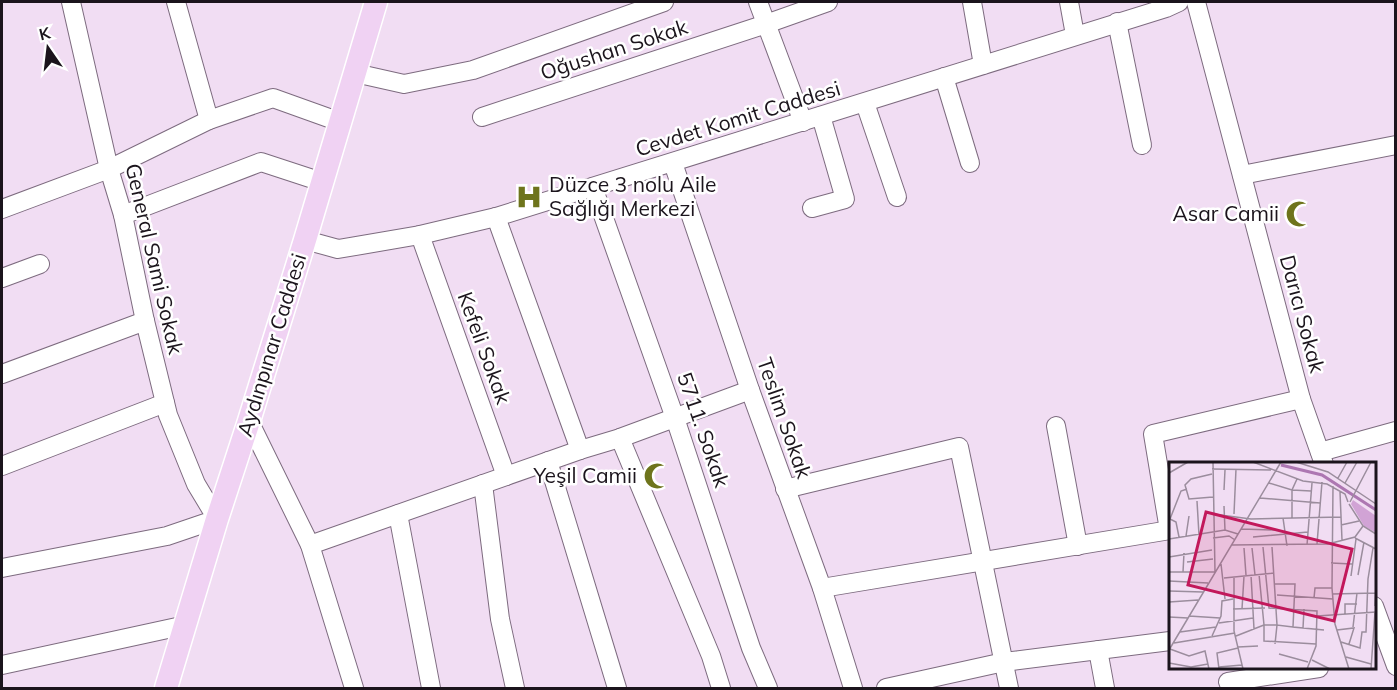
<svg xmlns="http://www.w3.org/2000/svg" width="1397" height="690" font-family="Mulish,sans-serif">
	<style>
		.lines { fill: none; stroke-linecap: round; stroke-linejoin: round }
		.minor-casing { stroke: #7d6b7f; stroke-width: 20 }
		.major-casing { stroke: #fff; stroke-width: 25 }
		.minor { stroke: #fff; stroke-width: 18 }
		.major { stroke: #f0d2f3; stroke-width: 22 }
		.labels { text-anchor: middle; stroke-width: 5; stroke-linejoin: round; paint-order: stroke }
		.street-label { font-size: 21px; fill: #1b141c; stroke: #fff }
		.poi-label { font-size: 21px; fill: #1b141c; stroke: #fff; text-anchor: end }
		.inset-river { fill: none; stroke: #ad77b2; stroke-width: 3 }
		.inset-road { fill: none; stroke: #9b8d9d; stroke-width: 1.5 }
		.view { fill: #c2185b; fill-opacity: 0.15; stroke: #c2185b; stroke-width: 3 }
		.inset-edge { fill: none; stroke: #1b141c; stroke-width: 3 }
	</style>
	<rect width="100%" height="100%" fill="#f1ddf3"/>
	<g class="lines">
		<g class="minor-casing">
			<g id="minor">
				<polyline points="176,2 209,120"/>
				<polyline points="758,2 803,122"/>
				<polyline points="972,2 983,65"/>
				<polyline points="1069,2 1075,35"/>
				<polyline points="1196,2 1301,399 1324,464"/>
				<polyline points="1117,22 1142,145"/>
				<polyline points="355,73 404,84 473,70 664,2"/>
				<polyline points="944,77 970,163"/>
				<polyline points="865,103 897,197"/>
				<polyline points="482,117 766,24 828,2"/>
				<polyline points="673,163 750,390 822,588 853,688"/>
				<polyline points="1242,175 1396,145"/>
				<polyline points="593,187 675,418 751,648 768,688"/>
				<polyline points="812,208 845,199 821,116"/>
				<polyline points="2,209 109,169 209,120 273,98 340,122"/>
				<polyline points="123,215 261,162 322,182"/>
				<polyline points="496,217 580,450"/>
				<polyline points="420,235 506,476"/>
				<polyline points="305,240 338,249 420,235 496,217 1166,8 1179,2"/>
				<polyline points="2,278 40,264"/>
				<polyline points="2,374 145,321"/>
				<polyline points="249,421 310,545 354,688"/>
				<polyline points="1056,426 1078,546"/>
				<polyline points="620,438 711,656 721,688"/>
				<polyline points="1320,452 1396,431"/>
				<polyline points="548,461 617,688"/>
				<polyline points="2,466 165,403"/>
				<polyline points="483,484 500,619 515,688"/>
				<polyline points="785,489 959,447 1009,688"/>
				<polyline points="398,514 431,688"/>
				<polyline points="1169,530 1153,434 1301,399"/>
				<polyline points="310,545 580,450 620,438 750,390"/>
				<polyline points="2,568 167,536 217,519 196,484 168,415 145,321 123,215 109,169 71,2"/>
				<polyline points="822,588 1170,530"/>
				<polyline points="1374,606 1396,666"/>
				<polyline points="1098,650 1105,688"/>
				<polyline points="2,665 186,625"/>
				<polyline points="1228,682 1319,668"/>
				<polyline points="886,688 1004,662 1170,641"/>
			</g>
		</g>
		<g class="major-casing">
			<polyline id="major" points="166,688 217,519 249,421 305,240 376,2"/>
		</g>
		<use href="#minor" class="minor"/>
		<use href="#major" class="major"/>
	</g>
	<defs>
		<g id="hospital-bare" transform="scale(2.07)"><path d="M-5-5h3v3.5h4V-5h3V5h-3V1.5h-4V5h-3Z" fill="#6e741c" stroke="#fff" stroke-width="2.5" paint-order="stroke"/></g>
		<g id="mosque-bare" transform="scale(2.07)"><path d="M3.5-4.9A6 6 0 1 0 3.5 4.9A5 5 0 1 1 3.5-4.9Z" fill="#6e741c" stroke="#fff" stroke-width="2.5" paint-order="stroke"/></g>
	</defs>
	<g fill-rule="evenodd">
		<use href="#hospital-bare" x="529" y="197"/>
		<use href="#mosque-bare" x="1299" y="214"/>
		<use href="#mosque-bare" x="657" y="476"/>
	</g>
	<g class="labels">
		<g class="street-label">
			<text transform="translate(614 50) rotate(-18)" y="7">Oğushan Sokak</text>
			<text transform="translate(738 119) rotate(-17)" y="7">Cevdet Komit Caddesi</text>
			<text transform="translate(154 259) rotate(77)" y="7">General Sami Sokak</text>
			<text transform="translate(1302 314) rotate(75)" y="7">Darıcı Sokak</text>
			<text transform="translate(272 345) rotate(-73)" y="7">Aydınpınar Caddesi</text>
			<text transform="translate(484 348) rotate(70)" y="7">Kefeli Sokak</text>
			<text transform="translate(784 418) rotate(71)" y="7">Teslim Sokak</text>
			<text transform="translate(703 430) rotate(71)" y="7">5711. Sokak</text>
		</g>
		<g class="poi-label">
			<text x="549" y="192" text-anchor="start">Düzce 3 nolu Aile<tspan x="549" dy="24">Sağlığı Merkezi</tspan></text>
			<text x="1279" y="221">Asar Camii</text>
			<text x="637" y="483">Yeşil Camii</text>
		</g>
	</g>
	<g transform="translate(1169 462)">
		<rect width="207" height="207" fill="#f1ddf3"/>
		<path d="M 184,38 L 207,54 L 206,70 L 195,64 L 182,42 Z" fill="#d1a3d5"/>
		<path class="inset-river" d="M 112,3 L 153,13 L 207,48"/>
		<path class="inset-road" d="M 84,0 L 134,19 L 158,22 L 176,32 L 179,40M 127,0 L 159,10 L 207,42M 43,7 L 102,8M 0,11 L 19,0M 43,12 L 22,17 L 16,23 L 20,37 L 44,35M 169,16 L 178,0M 100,21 L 123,28 L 142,29M 176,21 L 188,0M 164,24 L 163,126 L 166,162 L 180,207M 55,28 L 56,8M 171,30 L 173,78M 91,36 L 151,41M 28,39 L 30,73M 181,40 L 202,0M 180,42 L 194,64 L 207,72M 55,44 L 56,68M 44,52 L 82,57 L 172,55M 65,52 L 67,7M 114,56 L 118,84M 123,56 L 123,28 L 128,17M 1,57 L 12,29 L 18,27M 1,57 L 7,60 L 10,75M 172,63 L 190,59M 72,67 L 107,68M 17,74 L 20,54M 84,75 L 139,70M 44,76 L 60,74 L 66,78M 186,76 L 207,87M 0,77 L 56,68 L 69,72M 148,82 L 153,20M 63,83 L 159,82 L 186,75 L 194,64M 138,83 L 143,21M 94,85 L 100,146 L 148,149 L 147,184 L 138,207M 103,85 L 108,163 L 95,163 L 95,179 L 147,182M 75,86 L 77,113M 83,86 L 86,113M 0,95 L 43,88M 18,100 L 44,97M 162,101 L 183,102M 52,102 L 56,137M 0,110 L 46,110 L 44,0M 14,110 L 15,91M 82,113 L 85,167M 189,113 L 195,80M 182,114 L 187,77M 65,115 L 65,169 L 74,207M 55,116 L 105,111M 0,119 L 39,121M 106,122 L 126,122 L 124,165 L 155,168M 0,129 L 34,130M 163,132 L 207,131M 108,133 L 164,137M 145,136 L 146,126 L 163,126M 0,140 L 29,138M 206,144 L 207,124M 64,147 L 96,146M 73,147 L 75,114M 176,153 L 176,142 L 188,142M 20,154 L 51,156M 148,154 L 207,150M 0,155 L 19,156M 50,161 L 84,156M 184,165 L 188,131M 134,166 L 135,147M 168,168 L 185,166 L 180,182M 11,170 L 47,165M 43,174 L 52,154 L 53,139 L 64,137M 67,174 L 95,163 L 90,112M 172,180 L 191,186 L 193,170 L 197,170 L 199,117 L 204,86M 5,181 L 66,171M 106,182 L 108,163 L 124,165M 69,185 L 89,184M 1,187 L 20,194 L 36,189 L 40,207M 0,188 L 112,0M 110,192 L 139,200M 177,195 L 202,202M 143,198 L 161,207M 0,201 L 22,205 L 39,202M 50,205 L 73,203M 50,207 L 48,191 L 69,186M 202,207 L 206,150"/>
		<path class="view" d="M 37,50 L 183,87 L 165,159 L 19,123 Z"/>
		<rect width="207" height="207" class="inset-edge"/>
	</g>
	<rect width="1397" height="690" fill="none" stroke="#1b141c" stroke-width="6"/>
	<g transform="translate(48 48) rotate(346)" stroke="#ffffff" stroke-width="4.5" paint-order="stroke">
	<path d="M0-4.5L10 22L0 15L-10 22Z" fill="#1b141c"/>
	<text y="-9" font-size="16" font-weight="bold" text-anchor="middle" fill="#1b141c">K</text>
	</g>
</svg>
